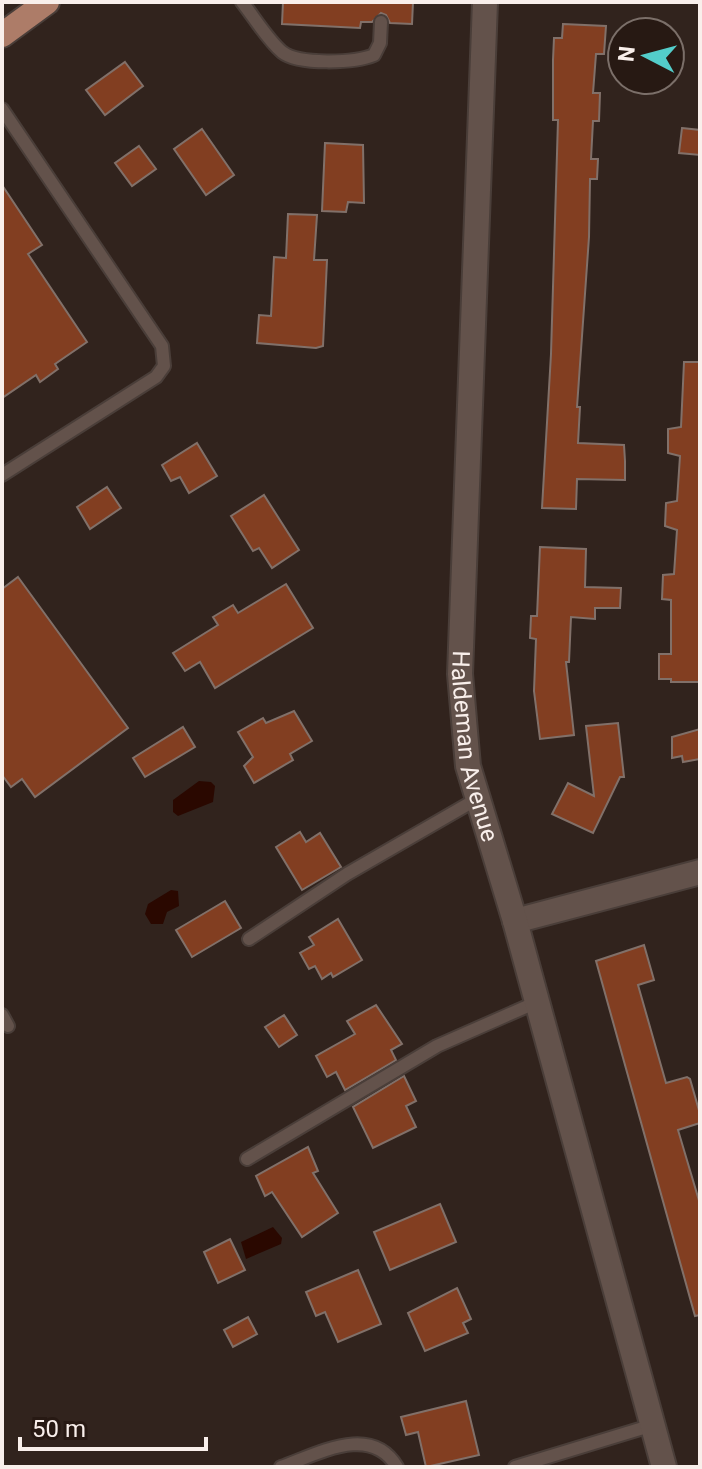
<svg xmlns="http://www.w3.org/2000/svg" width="702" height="1469" font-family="Roboto,sans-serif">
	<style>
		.water { fill: #2a0800 }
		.building { fill: #823e21; stroke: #817069; stroke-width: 2 }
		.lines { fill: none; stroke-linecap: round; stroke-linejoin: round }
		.lane-casing { stroke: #4a3e39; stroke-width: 16 }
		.street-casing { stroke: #4a3e39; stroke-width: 28 }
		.secondary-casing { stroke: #4a3e39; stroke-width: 28 }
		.primary-casing { stroke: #4a3e39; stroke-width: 28 }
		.lane { stroke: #63524b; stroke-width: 12 }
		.street { stroke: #63524b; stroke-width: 24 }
		.secondary { stroke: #63524b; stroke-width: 24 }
		.primary { stroke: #ad7c68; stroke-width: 24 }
		.labels { text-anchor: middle; stroke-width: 6; stroke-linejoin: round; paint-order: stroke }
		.street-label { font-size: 24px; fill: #f9efeb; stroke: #271913 }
	</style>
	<rect width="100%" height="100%" fill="#31231d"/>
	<g class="water">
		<polygon points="199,781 211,782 215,786 213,802 178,816 173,812 173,800"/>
		<polygon points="171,890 178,891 179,906 167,912 163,924 151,924 145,914 148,904"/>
		<polygon points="273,1227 282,1238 281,1244 246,1259 241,1242"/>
	</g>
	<g class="building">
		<polygon points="283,2 413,2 412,24 390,23 386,15 381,13 372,22 361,22 360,28 282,24"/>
		<polygon points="563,24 606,26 604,54 596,54 593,93 600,93 599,121 593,121 591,159 598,159 597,179 590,179 589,237 577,407 580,407 578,443 624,445 625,461 625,480 577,479 576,509 542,508 551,354 558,120 553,120 553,60 554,38 562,38"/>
		<polygon points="125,62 143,86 105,115 86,90"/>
		<polygon points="682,128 700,130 700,155 679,153"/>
		<polygon points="202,129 234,175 206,195 174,149"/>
		<polygon points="325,143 363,145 364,203 348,202 346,212 322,211"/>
		<polygon points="139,146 156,169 132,186 115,163"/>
		<polygon points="2,185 42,245 28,254 87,342 55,364 58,369 40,382 36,375 2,398"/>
		<polygon points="288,214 317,215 314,260 327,260 323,346 316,348 257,343 259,315 271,316 274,257 286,258"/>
		<polygon points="684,362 700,362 700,682 671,682 671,679 659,679 659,654 671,654 671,600 662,599 663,575 674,574 677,530 665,526 666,503 677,501 680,456 668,453 668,429 681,427"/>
		<polygon points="197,443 217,476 189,493 180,477 171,481 162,465"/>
		<polygon points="107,487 121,508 90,529 77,507"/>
		<polygon points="264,495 299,550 272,568 259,548 253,551 231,516"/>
		<polygon points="540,547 586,549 585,587 621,588 620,608 595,608 595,619 571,617 569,662 566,662 574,735 540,739 534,691 536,639 530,638 531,616 537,616"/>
		<polygon points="18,577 128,728 35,797 22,779 11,787 2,775 2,589"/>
		<polygon points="286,584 313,628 215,688 200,662 185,671 173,653 218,625 213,617 233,605 238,613"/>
		<polygon points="294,711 312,741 290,754 293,760 254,783 244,766 253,757 238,732 263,718 266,723"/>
		<polygon points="618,723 624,777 620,777 593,833 552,814 568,783 594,796 586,726"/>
		<polygon points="183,727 195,747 145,777 133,758"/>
		<polygon points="700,729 700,759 683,762 682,756 672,758 672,737"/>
		<polygon points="300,832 306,842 320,833 341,867 302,890 276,847"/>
		<polygon points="225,901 241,928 192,957 176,930"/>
		<polygon points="338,919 362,960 333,977 331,973 322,979 315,966 309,969 300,953 314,945 309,937"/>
		<polygon points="644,945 654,980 638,985 666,1083 687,1077 690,1079 700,1114 700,1123 678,1130 700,1204 700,1315 695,1316 596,961"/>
		<polygon points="376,1005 402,1044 391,1050 396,1060 345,1090 336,1072 327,1077 316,1056 355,1034 347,1021"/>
		<polygon points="284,1015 297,1035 279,1047 265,1027"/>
		<polygon points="404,1076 416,1101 406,1106 416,1127 373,1148 353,1107"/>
		<polygon points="308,1147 318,1171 313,1173 338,1213 302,1237 272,1192 265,1196 256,1176"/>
		<polygon points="440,1204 456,1242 390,1270 374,1232"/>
		<polygon points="230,1239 245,1270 218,1283 204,1252"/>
		<polygon points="358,1270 381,1324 338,1342 325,1312 316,1316 306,1292"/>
		<polygon points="457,1288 471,1319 463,1323 468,1333 425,1351 408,1313"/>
		<polygon points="248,1317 257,1334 233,1347 224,1330"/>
		<polygon points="466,1401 479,1455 426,1467 418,1432 406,1435 401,1417"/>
	</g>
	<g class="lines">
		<g class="lane-casing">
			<g id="lane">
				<path d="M 242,2 C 254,17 267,39 282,52 C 298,65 355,63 374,55 L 380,43 L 381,22"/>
				<polyline points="2,109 162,346 164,366 156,377 2,475"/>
				<polyline points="249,939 347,874 477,799"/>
				<polyline points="2,1015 8,1026"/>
				<polyline points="247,1159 437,1046 537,1002"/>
				<path d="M 281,1467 C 318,1454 371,1423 397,1467"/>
				<polyline points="515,1467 653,1425"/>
			</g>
		</g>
		<g class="street-casing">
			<polyline id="street" points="515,921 700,872"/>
		</g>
		<g class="secondary-casing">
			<g id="secondary">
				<path id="s1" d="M 485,2 L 460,674 L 468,766 L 515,921 L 664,1467"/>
			</g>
		</g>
		<g class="primary-casing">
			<polyline id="primary" points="2,35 47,2"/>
		</g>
		<use href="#lane" class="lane"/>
		<use href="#street" class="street"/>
		<use href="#secondary" class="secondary"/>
		<use href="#primary" class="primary"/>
	</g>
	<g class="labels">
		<g class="street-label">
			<text dy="8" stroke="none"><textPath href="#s1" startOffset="746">Haldeman Avenue</textPath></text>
		</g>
	</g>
	<rect width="702" height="1469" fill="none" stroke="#f9efeb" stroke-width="8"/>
	<g transform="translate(646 56) rotate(276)"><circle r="38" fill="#271913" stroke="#7b6f69" stroke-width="2"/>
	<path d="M0-6L14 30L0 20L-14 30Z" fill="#53cdca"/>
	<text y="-12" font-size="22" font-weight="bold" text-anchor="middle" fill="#f9efeb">N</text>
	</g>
	<path d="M20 1437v12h186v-12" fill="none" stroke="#f9efeb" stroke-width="4"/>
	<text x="32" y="1437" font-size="24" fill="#f9efeb" stroke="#271913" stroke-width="6" paint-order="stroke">50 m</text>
</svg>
